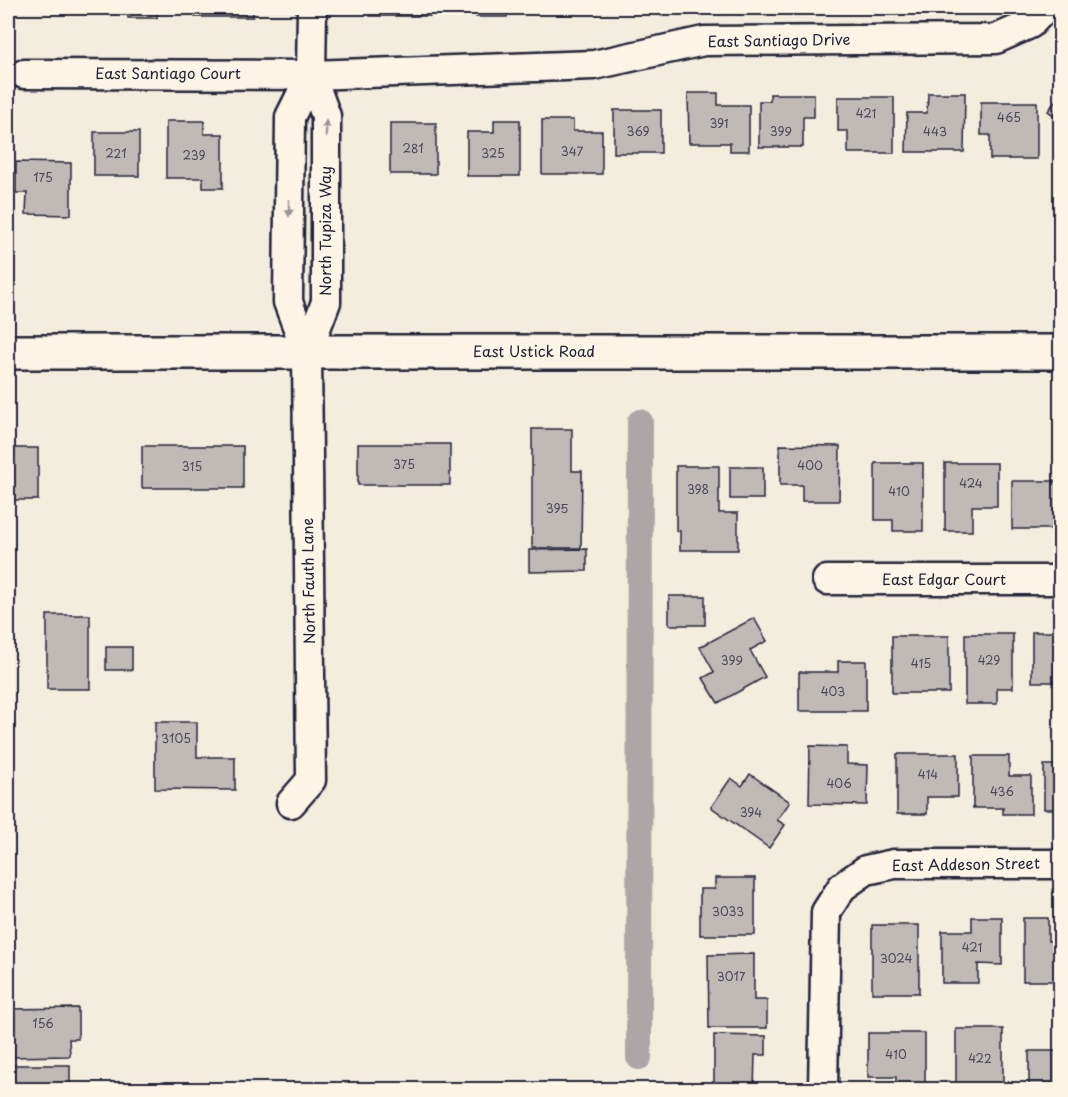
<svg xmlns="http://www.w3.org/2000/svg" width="1068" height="1097" font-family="'Playpen Sans',sans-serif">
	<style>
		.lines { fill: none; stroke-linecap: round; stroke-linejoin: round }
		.canal { stroke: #aca7a6; stroke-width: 26 }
		.building { fill: #bfbab6; stroke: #22223b; stroke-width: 1.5 }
		.street-casing { stroke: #22223b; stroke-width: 33 }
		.secondary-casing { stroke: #22223b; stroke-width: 38 }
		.street { stroke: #fcf5e5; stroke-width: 28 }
		.secondary { stroke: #fcf5e5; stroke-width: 33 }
		.oneway { fill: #9a9698 }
		.labels { text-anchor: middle; stroke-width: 4.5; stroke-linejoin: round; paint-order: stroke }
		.number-label { font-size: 12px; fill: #49485a }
		.street-label { font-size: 15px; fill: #22223b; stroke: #fcf5e5 }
	</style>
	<rect width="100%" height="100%" fill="#f3edde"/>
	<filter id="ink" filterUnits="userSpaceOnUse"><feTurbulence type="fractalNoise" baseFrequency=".0167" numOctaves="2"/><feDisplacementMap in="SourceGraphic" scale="12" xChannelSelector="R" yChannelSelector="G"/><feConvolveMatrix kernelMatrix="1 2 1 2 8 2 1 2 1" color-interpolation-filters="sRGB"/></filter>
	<g filter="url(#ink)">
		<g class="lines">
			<polyline class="canal" points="639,1057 640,422"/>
		</g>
		<g class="building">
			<polygon points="128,8 182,8 182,11 157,11 157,18 128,18"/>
			<rect x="195" y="8" width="58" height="9"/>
			<rect x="370" y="8" width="60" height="8"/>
			<rect x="476" y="8" width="31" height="9"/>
			<rect x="525" y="8" width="65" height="4"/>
			<polygon points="688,93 718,93 718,105 749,105 749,151 730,151 730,143 689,143"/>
			<polygon points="928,93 965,93 964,152 906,152 907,113 927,113"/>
			<polygon points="770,94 814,94 814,117 803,117 803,147 759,147 759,101 770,101"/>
			<polygon points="1060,94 1060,120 1048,111"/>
			<polygon points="838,97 894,97 894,153 848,153 848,131 838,131"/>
			<polygon points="981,102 1037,102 1037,159 990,159 990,135 981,135"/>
			<rect x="614" y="110" width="47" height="43"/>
			<polygon points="494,120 520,120 520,176 467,176 467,132 494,132"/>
			<polygon points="542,120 573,120 573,131 602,131 602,174 542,174"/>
			<polygon points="166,121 204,121 204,134 223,134 223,188 203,188 203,178 166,178"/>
			<rect x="390" y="123" width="46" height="51"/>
			<rect x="94" y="132" width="45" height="44"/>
			<polygon points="16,162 71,163 71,215 26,214 27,193 16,193"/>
			<polygon points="532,429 572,429 572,471 582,471 581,548 532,548"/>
			<rect x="358" y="444" width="92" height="41"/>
			<polygon points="780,445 840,446 839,501 802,501 802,485 780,485"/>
			<rect x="142" y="446" width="101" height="42"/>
			<polygon points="8,448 38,448 38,500 11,500 11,523 8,523"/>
			<polygon points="875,463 923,463 923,531 893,531 893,520 875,520"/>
			<polygon points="945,463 997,463 997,506 972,506 972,531 945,531"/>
			<polygon points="676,466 719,466 719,513 738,513 738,550 680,550 680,531 676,531"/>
			<rect x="730" y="467" width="33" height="32"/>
			<rect x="1012" y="481" width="48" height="48"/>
			<polygon points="587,549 587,571 529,572 529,550"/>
			<rect x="669" y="596" width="36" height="29"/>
			<rect x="47" y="615" width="43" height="74"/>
			<polygon points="754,618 767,641 750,650 765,677 718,703 703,678 714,672 700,647"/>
			<rect x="1032" y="632" width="28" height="50"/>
			<polygon points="965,634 1013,634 1013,688 997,688 997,704 965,704"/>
			<rect x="892" y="636" width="57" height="57"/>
			<rect x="106" y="647" width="26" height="23"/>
			<polygon points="838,661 866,661 866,711 799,711 799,672 838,672"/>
			<polygon points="155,722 197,722 197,757 235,757 235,790 155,789"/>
			<polygon points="810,746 847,747 847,764 868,765 867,805 809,804"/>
			<polygon points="897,754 958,754 958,797 927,797 927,814 897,814"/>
			<polygon points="1056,755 1060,755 1060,809 1044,809 1044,765 1056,765"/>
			<polygon points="973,756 1009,756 1009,776 1031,776 1031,814 1003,814 1003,808 973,808"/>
			<polygon points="750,774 790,802 777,820 785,825 769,848 711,807 731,778 742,786"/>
			<polygon points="715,878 755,878 755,935 700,935 700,889 715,889"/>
			<polygon points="972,917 1002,917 1002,965 978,964 978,983 942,983 942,931 972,931"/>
			<polygon points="1023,918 1048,918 1048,941 1060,941 1060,981 1023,981"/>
			<rect x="872" y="925" width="47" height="68"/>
			<polygon points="754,954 754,1000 767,1000 767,1028 709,1028 708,955"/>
			<polygon points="78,1008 78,1039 69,1039 70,1056 8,1057 8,1009"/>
			<rect x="956" y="1029" width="47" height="61"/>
			<polygon points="868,1033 925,1033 925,1090 896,1090 896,1077 868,1077"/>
			<polygon points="714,1035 766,1036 766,1055 755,1055 754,1090 714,1090"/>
			<rect x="1029" y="1051" width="31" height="39"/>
			<rect x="11" y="1065" width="59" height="25"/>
		</g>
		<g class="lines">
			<g class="street-casing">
				<g id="street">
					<polyline points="24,74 311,75 594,65 704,41 996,39 1030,24 1045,8"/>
					<polyline points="311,75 312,8"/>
					<polyline points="827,580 1060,580"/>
					<polyline points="291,803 311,780 307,352 288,302 290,117 311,75 326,116 326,302 307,352"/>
					<polyline points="823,1090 826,912 842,887 866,870 894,864 1060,864"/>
				</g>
			</g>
			<g class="secondary-casing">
				<polyline id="secondary" points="8,352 1060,352"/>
			</g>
			<use href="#street" class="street"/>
			<use href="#secondary" class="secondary"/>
		</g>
		<defs><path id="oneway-solid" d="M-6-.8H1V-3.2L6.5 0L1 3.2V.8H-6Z" transform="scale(1.5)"/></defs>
		<g class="oneway">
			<use href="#oneway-solid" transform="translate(326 129) rotate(-90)"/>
			<use href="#oneway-solid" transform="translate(289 208) rotate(90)"/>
		</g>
	</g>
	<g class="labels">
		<g class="number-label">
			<text x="866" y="118">421</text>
			<text x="1009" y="122">465</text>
			<text x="719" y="128">391</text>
			<text x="638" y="136">369</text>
			<text x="781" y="136">399</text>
			<text x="935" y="136">443</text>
			<text x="413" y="153">281</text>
			<text x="572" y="156">347</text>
			<text x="116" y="158">221</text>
			<text x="493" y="158">325</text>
			<text x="194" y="160">239</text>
			<text x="43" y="182">175</text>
			<text x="404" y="469">375</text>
			<text x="810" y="470">400</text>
			<text x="192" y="471">315</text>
			<text x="971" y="488">424</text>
			<text x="698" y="494">398</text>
			<text x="899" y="496">410</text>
			<text x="557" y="513">395</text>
			<text x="732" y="665">399</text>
			<text x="989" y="665">429</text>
			<text x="921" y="668">415</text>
			<text x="833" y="696">403</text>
			<text x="176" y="743">3105</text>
			<text x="928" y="779">414</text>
			<text x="839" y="788">406</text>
			<text x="1002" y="796">436</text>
			<text x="751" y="817">394</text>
			<text x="728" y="916">3033</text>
			<text x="972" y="952">421</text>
			<text x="896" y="963">3024</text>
			<text x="731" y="981">3017</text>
			<text x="43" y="1028">156</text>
			<text x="896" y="1059">410</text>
			<text x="980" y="1063">422</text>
		</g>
		<g class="street-label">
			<text transform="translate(779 41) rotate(-1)" y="5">East Santiago Drive</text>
			<text x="168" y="79">East Santiago Court</text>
			<text transform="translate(326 231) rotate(-90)" y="5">North Tupiza Way</text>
			<text x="534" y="357">East Ustick Road</text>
			<text x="944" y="585">East Edgar Court</text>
			<text transform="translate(309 581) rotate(-91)" y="5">North Fauth Lane</text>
			<text transform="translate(966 865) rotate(-1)" y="5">East Addeson Street</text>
		</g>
	</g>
	<rect width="1068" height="1097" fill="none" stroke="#fcf5e5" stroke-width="30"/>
	<rect x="15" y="15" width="1038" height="1067" fill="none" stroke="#22223b" stroke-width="2" filter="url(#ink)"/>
</svg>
